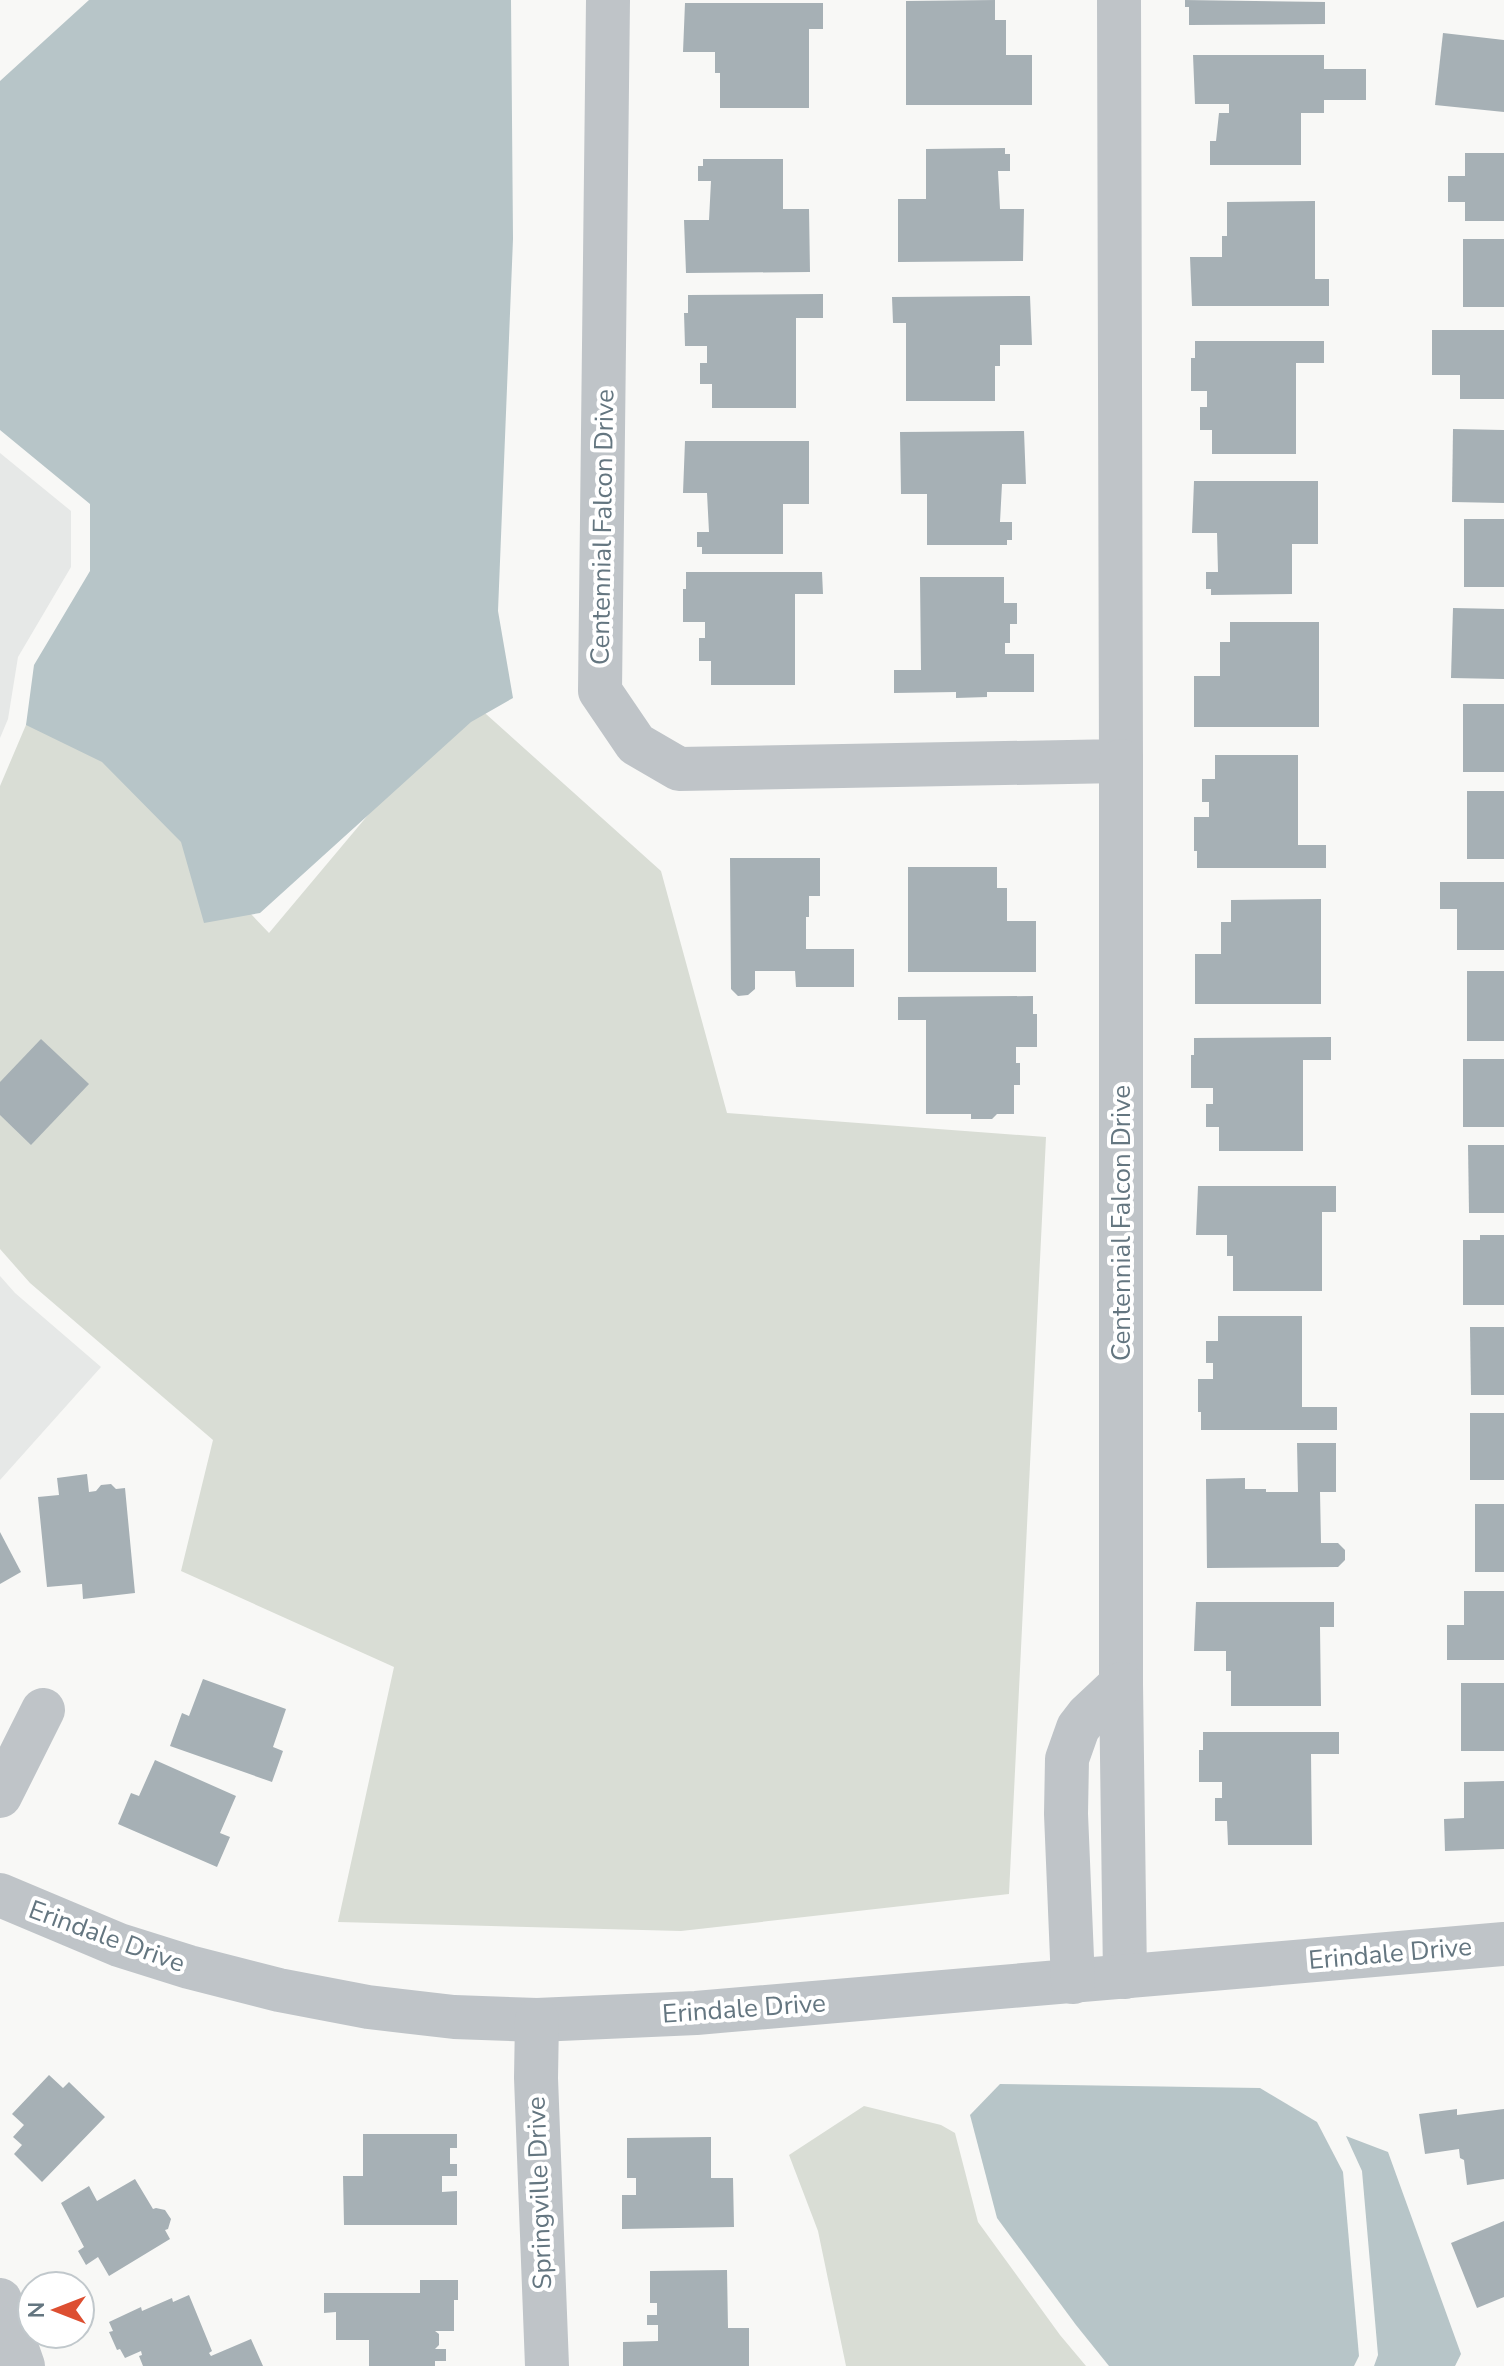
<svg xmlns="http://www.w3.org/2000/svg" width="1504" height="2366" font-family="'Nunito Sans',sans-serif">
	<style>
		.built { fill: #e6e8e7 }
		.green { fill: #d9ddd5 }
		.water { fill: #b7c5c8 }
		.building { fill: #a6b0b5 }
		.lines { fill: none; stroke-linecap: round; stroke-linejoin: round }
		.minor { stroke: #bfc4c8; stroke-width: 44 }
		.labels { text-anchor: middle; stroke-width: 8; stroke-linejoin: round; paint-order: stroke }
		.street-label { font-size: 26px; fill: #647680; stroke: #fff }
	</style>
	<rect width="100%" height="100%" fill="#f8f8f6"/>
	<g class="built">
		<polygon points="0,453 71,511 71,567 18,657 8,719 0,738"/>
		<polygon points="0,1276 15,1293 101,1367 0,1480"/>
	</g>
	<g class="green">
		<polygon points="40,692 269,933 467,697 661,871 727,1113 1046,1137 1009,1894 681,1931 338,1922 394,1667 181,1571 213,1440 30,1283 0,1249 0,786"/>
		<polygon points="864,2106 941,2125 955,2133 978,2222 1060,2335 1086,2366 846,2366 818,2231 789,2155"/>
	</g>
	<g class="water">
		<polygon points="89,0 511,0 513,239 498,611 513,698 471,722 260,913 204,923 181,842 102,762 26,725 34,665 90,571 90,504 0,430 0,81"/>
		<polygon points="1000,2084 1260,2088 1317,2122 1343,2172 1359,2356 1354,2366 1109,2366 1076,2325 997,2218 970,2115"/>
		<polygon points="1346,2136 1388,2152 1461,2354 1455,2366 1374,2366 1378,2355 1362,2171"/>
	</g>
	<g class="building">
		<polygon points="995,0 995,20 1006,20 1006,55 1032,55 1032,105 906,105 906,1"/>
		<polygon points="1185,0 1325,2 1325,24 1189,25 1189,7 1185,7"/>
		<polygon points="685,3 823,3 823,29 809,29 809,108 720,108 720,73 715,73 715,52 683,52"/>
		<polygon points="1443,33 1504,40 1504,112 1435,105"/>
		<polygon points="1193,55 1324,55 1324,69 1366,69 1366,100 1324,100 1324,113 1301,113 1301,165 1210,165 1210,141 1216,141 1219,113 1229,113 1229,104 1195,104"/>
		<polygon points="1005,148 1005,154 1010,154 1010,171 998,171 1000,209 1024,209 1023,261 898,262 898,199 926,199 926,149"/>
		<polygon points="1465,153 1504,153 1504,221 1465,221 1465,202 1448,202 1448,176 1465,176"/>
		<polygon points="703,159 783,159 783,209 809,209 810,272 686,273 684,220 709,220 711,181 698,181 698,166 703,166"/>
		<polygon points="1315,201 1315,279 1329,279 1329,306 1192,306 1190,257 1222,257 1222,236 1227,236 1227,202"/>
		<rect x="1463" y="239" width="41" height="68"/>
		<polygon points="823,294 823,318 796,318 796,408 712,408 712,384 700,384 700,363 707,363 707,346 685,346 684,313 688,313 688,295"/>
		<polygon points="1030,296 1032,345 1000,345 1000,366 995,366 995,401 906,401 906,323 893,323 892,297"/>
		<polygon points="1432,330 1504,330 1504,399 1460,399 1460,375 1432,375"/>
		<polygon points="1195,341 1324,341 1324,363 1296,363 1296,454 1212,454 1212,430 1200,430 1200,407 1207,407 1207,391 1191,391 1191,358 1195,358"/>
		<polygon points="1453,429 1504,430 1504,503 1452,502"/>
		<polygon points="1024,431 1026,484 1002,484 1000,522 1012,522 1012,540 1007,540 1007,545 927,545 927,494 901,494 900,432"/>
		<polygon points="685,441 809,441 809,504 783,504 783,554 702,554 702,547 697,547 697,532 709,532 707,493 683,493"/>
		<polygon points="1194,481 1318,481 1318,544 1292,544 1292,594 1211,595 1211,589 1206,589 1206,572 1218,572 1217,533 1192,533"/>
		<rect x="1464" y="519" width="40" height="68"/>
		<polygon points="686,572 822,572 823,594 795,594 795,685 711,685 711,661 699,661 699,638 705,638 705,622 683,622 683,589 686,589"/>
		<polygon points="920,577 1004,577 1004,603 1017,603 1017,624 1010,624 1010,643 1005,643 1005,654 1034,654 1034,692 987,692 987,697 956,698 956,692 894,693 894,670 921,670"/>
		<polygon points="1453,608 1504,609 1504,679 1451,678"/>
		<polygon points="1230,622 1319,622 1319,727 1194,727 1194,676 1220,676 1220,642 1230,642"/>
		<rect x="1463" y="704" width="41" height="68"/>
		<polygon points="1215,755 1298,755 1298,845 1326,845 1326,868 1197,868 1197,851 1194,851 1194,817 1209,817 1209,802 1202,802 1202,779 1215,779"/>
		<rect x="1467" y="791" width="37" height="68"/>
		<polygon points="730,858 820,858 820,896 809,896 809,917 806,917 806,949 854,949 854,987 796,987 795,971 755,971 755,989 748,995 738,996 731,989"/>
		<polygon points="908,867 997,867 997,888 1007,888 1007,921 1036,921 1036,972 908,972"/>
		<polygon points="1440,882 1504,882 1504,950 1457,950 1457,909 1440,909"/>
		<polygon points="1321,899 1321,1004 1195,1004 1195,954 1221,954 1221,922 1231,922 1231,900"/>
		<rect x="1467" y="971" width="37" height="70"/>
		<polygon points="1033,996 1033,1014 1037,1014 1037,1047 1016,1047 1016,1063 1020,1063 1020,1085 1014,1085 1014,1114 997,1114 992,1119 971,1119 971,1114 926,1114 926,1020 898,1020 898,997"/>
		<polygon points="1331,1037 1331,1060 1303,1060 1303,1151 1219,1151 1219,1127 1206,1127 1206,1104 1213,1104 1213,1088 1191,1088 1191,1055 1194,1055 1194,1038"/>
		<polygon points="41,1039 89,1084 31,1145 0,1115 0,1082"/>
		<rect x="1463" y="1059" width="41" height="68"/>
		<polygon points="1468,1145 1504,1145 1504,1213 1469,1213"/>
		<polygon points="1198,1186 1336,1186 1336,1212 1322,1212 1322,1291 1233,1291 1233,1256 1227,1256 1227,1235 1196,1235"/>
		<polygon points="1480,1235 1504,1235 1504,1305 1463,1305 1463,1240 1480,1240"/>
		<polygon points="1218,1316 1302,1316 1302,1407 1337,1407 1337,1430 1201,1430 1201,1412 1198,1412 1198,1379 1213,1379 1213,1363 1206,1363 1206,1341 1218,1341"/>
		<polygon points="1470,1327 1504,1327 1504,1395 1471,1395"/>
		<rect x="1470" y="1413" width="34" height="67"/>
		<polygon points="1297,1443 1336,1443 1336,1492 1320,1492 1321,1543 1338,1543 1345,1550 1345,1560 1338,1567 1207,1568 1206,1479 1245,1478 1245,1489 1266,1489 1266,1492 1298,1492"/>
		<polygon points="87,1474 89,1492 96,1491 101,1485 111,1484 116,1489 125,1488 135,1593 83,1599 82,1584 47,1587 38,1497 59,1495 57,1478"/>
		<rect x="1475" y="1504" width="29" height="68"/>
		<polygon points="0,1532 21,1572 0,1584"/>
		<polygon points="1464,1591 1504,1591 1504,1660 1447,1660 1447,1625 1464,1625"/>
		<polygon points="1196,1602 1334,1602 1334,1627 1320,1627 1321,1706 1231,1706 1231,1671 1226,1671 1226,1651 1194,1651"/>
		<polygon points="203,1679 286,1709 273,1747 283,1751 272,1782 170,1746 182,1713 189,1716"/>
		<rect x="1461" y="1683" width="43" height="68"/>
		<polygon points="1203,1732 1339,1732 1339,1754 1311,1754 1312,1845 1228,1845 1227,1821 1215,1821 1215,1798 1222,1798 1222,1782 1199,1782 1199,1750 1203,1750"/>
		<polygon points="155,1760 236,1796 220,1833 230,1837 217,1867 118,1824 131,1793 139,1796"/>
		<polygon points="1504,1781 1504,1849 1445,1851 1444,1819 1464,1818 1464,1782"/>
		<polygon points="49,2075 63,2088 69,2082 105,2117 42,2182 14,2154 22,2145 13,2137 24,2125 12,2114"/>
		<polygon points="1457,2109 1457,2115 1504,2109 1504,2179 1467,2185 1464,2160 1460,2158 1459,2149 1425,2154 1419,2114"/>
		<polygon points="363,2134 457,2134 457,2148 450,2148 450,2164 457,2164 457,2176 442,2176 442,2192 457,2191 457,2225 344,2225 343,2176 363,2176"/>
		<polygon points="711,2137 711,2178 733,2178 734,2227 622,2229 622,2195 636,2195 636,2178 627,2178 627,2138"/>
		<polygon points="135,2179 153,2209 156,2208 165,2210 171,2219 168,2229 165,2230 170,2239 109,2276 98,2257 86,2265 78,2251 84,2247 61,2203 89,2186 97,2201"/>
		<polygon points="1504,2221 1504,2297 1477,2308 1451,2243"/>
		<polygon points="727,2270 728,2328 749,2328 749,2366 623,2366 623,2342 658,2341 658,2325 647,2325 647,2315 657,2315 657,2303 650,2303 650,2271"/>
		<polygon points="420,2280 458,2280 458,2300 454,2300 454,2331 435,2331 439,2334 439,2345 435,2349 446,2349 446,2361 435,2361 435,2366 369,2366 369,2340 336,2340 336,2312 324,2313 324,2293 420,2293"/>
		<polygon points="189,2295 212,2351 209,2353 211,2356 251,2339 263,2366 143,2366 139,2356 142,2355 141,2351 125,2358 120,2349 117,2350 109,2332 113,2331 109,2322 141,2307 142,2311 172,2298 173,2302"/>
	</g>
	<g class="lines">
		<g class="minor">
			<polyline points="608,0 600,691 636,744 679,769 1121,761 1119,0"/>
			<polyline points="1121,761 1121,1684 1125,1977"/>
			<polyline points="0,1796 43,1710"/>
			<polyline points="0,1895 119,1945 189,1967 279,1990 368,2007 454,2017 537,2020 696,2013 1504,1944"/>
			<polyline points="1073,1982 1066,1814 1067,1759 1078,1728 1088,1715 1121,1684"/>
			<polyline points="537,2020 536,2078 547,2366"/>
			<polyline points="0,2300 23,2366"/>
		</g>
	</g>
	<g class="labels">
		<g class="street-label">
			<text transform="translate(602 527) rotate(-89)" y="9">Centennial Falcon Drive</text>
			<text transform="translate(1121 1223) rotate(-90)" y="9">Centennial Falcon Drive</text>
			<text transform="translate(107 1936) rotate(20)" y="9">Erindale Drive</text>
			<text transform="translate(1390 1953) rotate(-5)" y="9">Erindale Drive</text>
			<text transform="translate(744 2008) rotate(-4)" y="9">Erindale Drive</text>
			<text transform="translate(539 2193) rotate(-92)" y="9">Springville Drive</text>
		</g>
	</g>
	<g transform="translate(56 2310) rotate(270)"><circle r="38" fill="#ffffff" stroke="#c1c8cc" stroke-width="2"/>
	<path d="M0-6L14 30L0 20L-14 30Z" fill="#dd4f31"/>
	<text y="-12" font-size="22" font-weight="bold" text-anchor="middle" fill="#647680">N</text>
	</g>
</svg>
